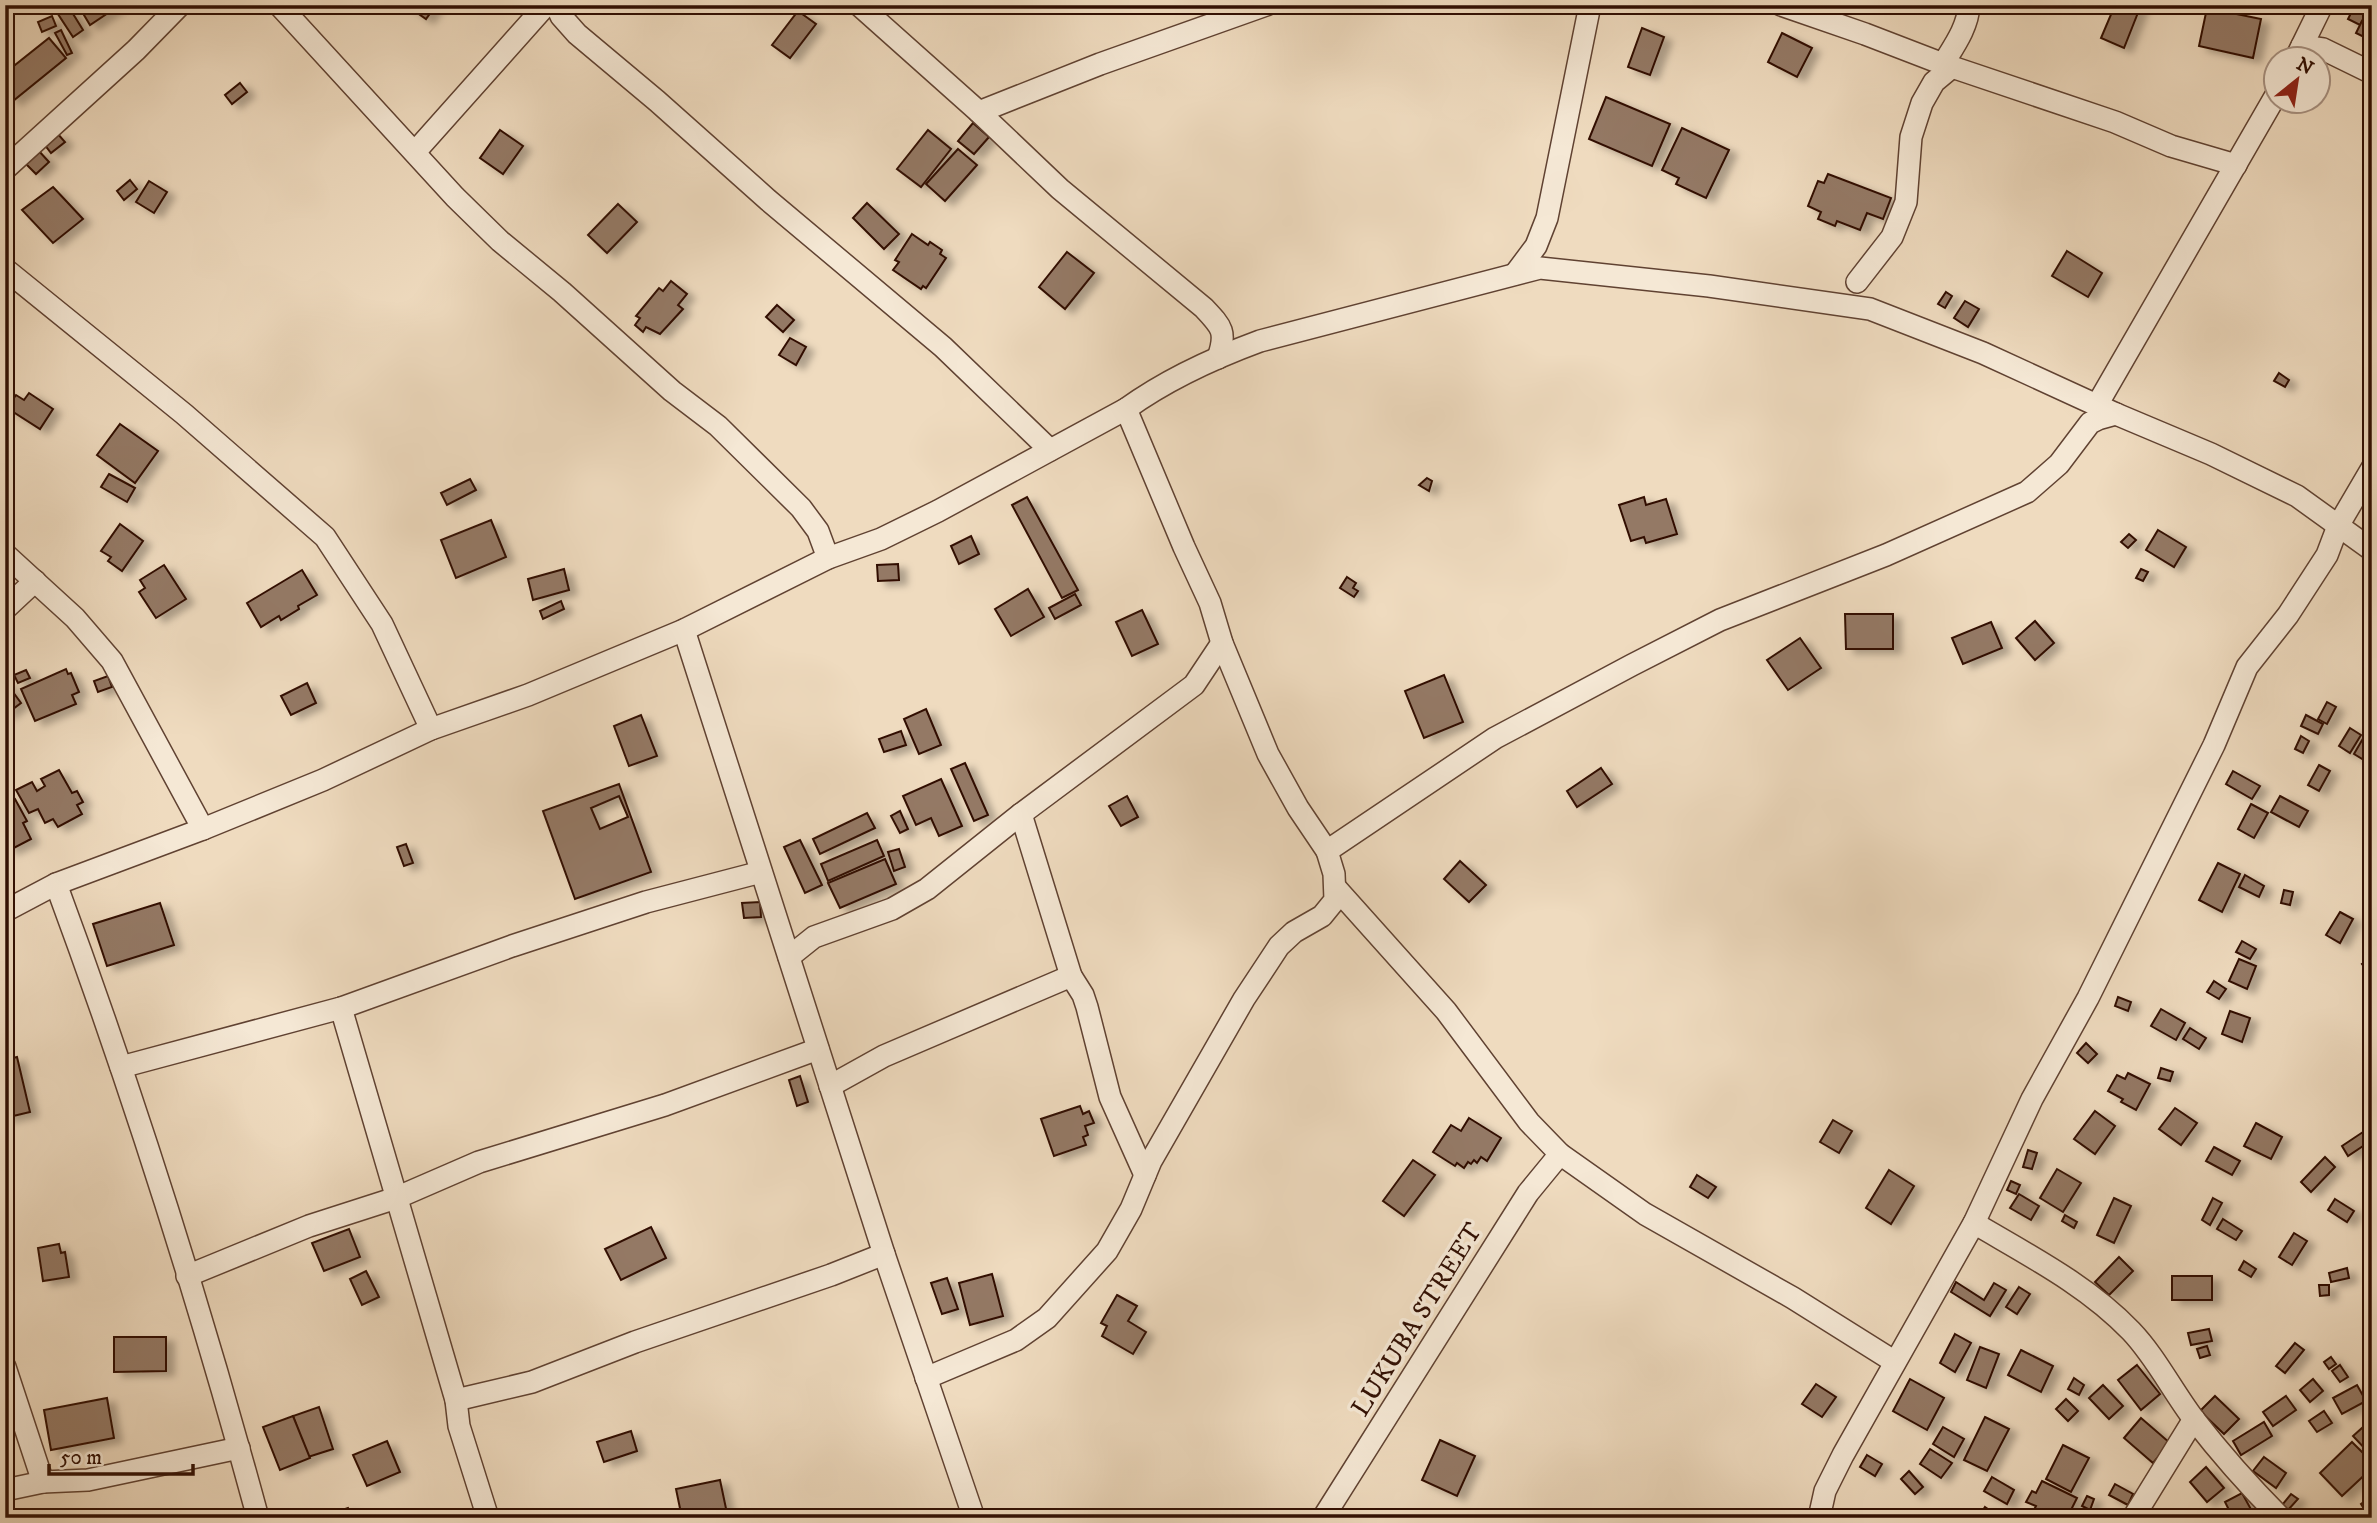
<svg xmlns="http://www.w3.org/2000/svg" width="2377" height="1523" font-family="'IM FELL DW Pica',serif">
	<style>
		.building { fill: #947965; stroke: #310f03; stroke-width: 2; fill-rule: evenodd; filter: url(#shadow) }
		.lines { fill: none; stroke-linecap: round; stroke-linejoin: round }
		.minor-casing { stroke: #604232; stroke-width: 24 }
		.minor { stroke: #f5e8d5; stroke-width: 21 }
		.labels { text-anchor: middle; stroke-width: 7; stroke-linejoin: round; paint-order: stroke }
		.street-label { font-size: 26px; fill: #310f03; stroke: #f5e8d5 }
	</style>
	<defs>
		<filter id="shadow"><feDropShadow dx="8" dy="4.5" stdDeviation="3.5" flood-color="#0004"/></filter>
	</defs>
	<rect width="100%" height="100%" fill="#efdbbf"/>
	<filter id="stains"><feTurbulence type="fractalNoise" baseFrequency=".00286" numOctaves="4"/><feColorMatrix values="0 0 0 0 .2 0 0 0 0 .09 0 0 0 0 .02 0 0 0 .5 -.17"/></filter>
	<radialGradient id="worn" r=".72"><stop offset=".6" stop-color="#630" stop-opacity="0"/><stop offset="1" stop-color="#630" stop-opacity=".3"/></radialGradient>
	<g class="building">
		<polygon points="89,5 120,5 90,25 81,10"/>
		<polygon points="406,5 436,5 426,19"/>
		<polygon points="2115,5 2141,5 2124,48 2101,38"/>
		<polygon points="2355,5 2371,5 2360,25 2348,19"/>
		<polygon points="63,7 66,12 70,9 83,30 73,37 56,11"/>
		<polygon points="2207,8 2261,19 2253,58 2199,46"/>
		<polygon points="798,11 816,24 790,58 772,45"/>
		<polygon points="52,16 56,26 42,32 38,22"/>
		<polygon points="2362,21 2372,27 2366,38 2356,33"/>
		<polygon points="1642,28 1664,37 1650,75 1628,67"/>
		<polygon points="61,30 72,53 67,55 55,33"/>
		<polygon points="1782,33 1812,48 1797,77 1768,62"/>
		<polygon points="49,38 66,58 13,101 5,91 5,73"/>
		<polygon points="240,83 247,92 232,104 225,95"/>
		<polygon points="1606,97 1670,124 1652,166 1589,139"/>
		<polygon points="973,123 989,137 974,154 958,141"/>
		<polygon points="1682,128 1729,150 1706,198 1676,184 1679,178 1662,170"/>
		<polygon points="500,130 523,146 503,174 480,158"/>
		<polygon points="928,130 951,149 921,187 897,169"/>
		<polygon points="57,133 65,142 51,153 44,144"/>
		<polygon points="958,149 977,165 945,201 926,184"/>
		<polygon points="38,150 49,162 36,174 25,163"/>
		<polygon points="1828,174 1891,198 1883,219 1867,213 1860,230 1837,221 1835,226 1818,219 1821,212 1808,206 1818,181 1824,183"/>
		<polygon points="130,180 137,189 124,200 117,191"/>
		<polygon points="149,181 167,192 154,213 136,202"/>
		<polygon points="53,187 83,219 53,243 22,210"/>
		<polygon points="867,203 899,234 884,249 853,218"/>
		<polygon points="618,204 637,222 607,253 588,235"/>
		<polygon points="912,234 928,245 930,242 942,250 940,254 946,258 926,288 923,286 921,289 893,270 899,262 895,260"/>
		<polygon points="2067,251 2102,273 2088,297 2052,276"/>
		<polygon points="1067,252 1094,273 1065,309 1039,287"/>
		<polygon points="671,281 687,294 678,305 683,309 660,334 646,327 643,332 635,325 640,318 636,316 659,288 663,291"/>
		<polygon points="1946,292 1952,296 1945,308 1938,304"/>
		<polygon points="1965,301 1979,309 1968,327 1954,318"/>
		<polygon points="777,305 794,320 783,332 766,317"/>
		<polygon points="790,338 806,347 796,365 779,355"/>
		<polygon points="2279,373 2289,380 2285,387 2274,381"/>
		<polygon points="29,393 53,409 40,429 7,408 16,395 24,400"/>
		<polygon points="120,424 158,451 135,483 97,455"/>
		<polygon points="109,474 135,488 127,502 101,487"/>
		<polygon points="1427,478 1432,481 1429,491 1419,485"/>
		<polygon points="470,479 476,490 447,505 441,493"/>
		<polygon points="1027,497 1078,590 1062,598 1012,505"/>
		<polygon points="1644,497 1646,505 1666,499 1677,534 1646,543 1644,537 1631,541 1619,505"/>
		<polygon points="491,520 506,557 456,578 441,540"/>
		<polygon points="120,524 143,541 122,571 108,561 111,557 101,551"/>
		<polygon points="2158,530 2186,547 2174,567 2146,550"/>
		<polygon points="2129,534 2136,540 2128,548 2121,542"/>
		<polygon points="971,536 979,554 959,564 951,546"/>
		<polygon points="898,564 899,580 878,581 877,565"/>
		<polygon points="164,565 186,599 156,618 139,592 145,588 140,580"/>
		<polygon points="564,569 569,590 533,600 528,579"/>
		<polygon points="2141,569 2148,572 2143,581 2136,578"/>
		<polygon points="302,570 317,595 298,606 299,609 281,620 279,616 261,627 247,603"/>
		<polygon points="1347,577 1356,583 1353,588 1358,591 1354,597 1340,588"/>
		<polygon points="1028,589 1044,617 1011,636 995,609"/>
		<polygon points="1075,594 1081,605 1055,619 1049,608"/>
		<polygon points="561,601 564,609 543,619 540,611"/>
		<polygon points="1142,610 1158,644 1132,656 1116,622"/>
		<polygon points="1845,614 1893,614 1893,649 1846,649"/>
		<polygon points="2035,621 2054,643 2035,660 2016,638"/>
		<polygon points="1991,622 2002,648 1963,664 1952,638"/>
		<polygon points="1800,638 1821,668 1788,690 1767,660"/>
		<polygon points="66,669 68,674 71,673 79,692 72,695 76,704 35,721 21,689"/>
		<polygon points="26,670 30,678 18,683 14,675"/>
		<polygon points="1444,675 1463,722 1424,738 1405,691"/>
		<polygon points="108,676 112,687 98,692 94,681"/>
		<polygon points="5,681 21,703 5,715"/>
		<polygon points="307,683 316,703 291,715 281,696"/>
		<polygon points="2327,702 2336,707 2327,724 2318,719"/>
		<polygon points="926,709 941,745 919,754 904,719"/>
		<polygon points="641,715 657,756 629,766 614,726"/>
		<polygon points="2306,715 2323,724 2318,734 2301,726"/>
		<polygon points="2350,728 2361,735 2350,753 2339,746"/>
		<polygon points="901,731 906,745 884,752 879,739"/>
		<polygon points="2365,735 2372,739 2372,745 2364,760 2354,754"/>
		<polygon points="2301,736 2309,741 2303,753 2295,749"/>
		<polygon points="965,763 988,815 974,821 951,769"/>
		<polygon points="2319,765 2330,771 2319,791 2308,785"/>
		<polygon points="1601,768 1612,784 1577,807 1567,791"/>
		<polygon points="59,770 72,793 77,791 83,802 77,805 82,814 58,827 53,819 45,823 38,809 29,813 16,790 32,782 37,791 45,786 41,779"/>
		<polygon points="2233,771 2260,786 2252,799 2226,784"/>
		<polygon points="941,779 962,826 939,836 931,818 916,825 903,796"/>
		<path d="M 619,784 L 651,872 L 575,899 L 543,811 ZM 619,796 L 628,817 L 600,829 L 591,808 Z"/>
		<polygon points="5,796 8,802 15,799 27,821 23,823 31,839 10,850 5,843"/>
		<polygon points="1127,796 1138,817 1121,826 1109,806"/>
		<polygon points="2280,796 2308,811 2299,827 2271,812"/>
		<polygon points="2251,804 2268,813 2254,838 2238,829"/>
		<polygon points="900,811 908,829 900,833 891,816"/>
		<polygon points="867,813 875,828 820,854 813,839"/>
		<polygon points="800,840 822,885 805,893 784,847"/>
		<polygon points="877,840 884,856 828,881 821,864"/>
		<polygon points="406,844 413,863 404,866 397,847"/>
		<polygon points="899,849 905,867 894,871 888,852"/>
		<polygon points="885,859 896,884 840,908 828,883"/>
		<polygon points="1460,861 1486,885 1469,902 1444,879"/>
		<polygon points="2218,863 2240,874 2222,912 2199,900"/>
		<polygon points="2245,875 2264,886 2259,897 2239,887"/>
		<polygon points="2284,890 2293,892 2290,905 2281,903"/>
		<polygon points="760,902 761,917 744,918 742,903"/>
		<polygon points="160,903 174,945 107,966 93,924"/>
		<polygon points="2340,912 2353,919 2340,943 2326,935"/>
		<polygon points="2242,941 2256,949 2250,959 2236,952"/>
		<polygon points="2372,957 2372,977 2362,964"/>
		<polygon points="2239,959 2256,966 2247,989 2229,981"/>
		<polygon points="2214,981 2226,989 2219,999 2207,992"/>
		<polygon points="2118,997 2131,1002 2128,1011 2115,1006"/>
		<polygon points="2161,1009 2185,1023 2176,1040 2151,1026"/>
		<polygon points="2230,1011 2250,1018 2242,1042 2222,1034"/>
		<polygon points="2190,1028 2206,1038 2199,1049 2183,1039"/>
		<polygon points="2086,1043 2097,1054 2088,1063 2077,1053"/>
		<polygon points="17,1057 30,1112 5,1118 5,1060"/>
		<polygon points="2161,1068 2173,1072 2170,1081 2158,1078"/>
		<polygon points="2128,1073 2150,1084 2136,1110 2121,1102 2123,1099 2108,1091 2117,1075 2125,1079"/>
		<polygon points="800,1076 808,1102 797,1106 789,1080"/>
		<polygon points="1080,1106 1083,1114 1089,1111 1094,1123 1085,1126 1088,1135 1083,1137 1086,1145 1054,1156 1041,1119"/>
		<polygon points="2175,1108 2197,1123 2181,1145 2159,1129"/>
		<polygon points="2095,1111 2115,1126 2095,1154 2074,1139"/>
		<polygon points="1469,1118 1501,1138 1487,1161 1481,1157 1477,1163 1474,1160 1471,1164 1468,1162 1464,1168 1457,1163 1455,1166 1433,1152 1451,1125 1461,1131"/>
		<polygon points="1833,1120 1852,1131 1839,1153 1820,1142"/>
		<polygon points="2256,1123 2282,1137 2271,1159 2244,1146"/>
		<polygon points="2372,1126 2372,1140 2348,1156 2342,1146"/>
		<polygon points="2214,1147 2240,1161 2232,1175 2206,1161"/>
		<polygon points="2028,1150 2037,1153 2032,1169 2023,1167"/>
		<polygon points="2325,1157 2335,1167 2311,1192 2301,1182"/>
		<polygon points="1413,1160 1435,1175 1404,1216 1383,1201"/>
		<polygon points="2057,1169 2081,1183 2063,1212 2040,1198"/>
		<polygon points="1889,1170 1914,1186 1891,1224 1866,1208"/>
		<polygon points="1697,1175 1716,1187 1708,1198 1690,1187"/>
		<polygon points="2011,1181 2020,1185 2016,1194 2007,1190"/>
		<polygon points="2019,1194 2039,1206 2031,1220 2010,1208"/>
		<polygon points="2114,1198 2131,1206 2114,1243 2097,1235"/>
		<polygon points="2213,1198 2222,1203 2210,1225 2202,1220"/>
		<polygon points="2335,1199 2354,1211 2347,1222 2328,1210"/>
		<polygon points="2065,1215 2077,1222 2074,1228 2062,1221"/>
		<polygon points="2223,1219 2242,1231 2236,1240 2217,1229"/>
		<polygon points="651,1227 666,1258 621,1280 605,1249"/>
		<polygon points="349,1229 360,1257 324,1271 312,1243"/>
		<polygon points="2294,1233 2307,1241 2292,1265 2279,1257"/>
		<polygon points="59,1244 61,1253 65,1252 69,1277 43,1281 38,1248"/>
		<polygon points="2119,1257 2133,1271 2109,1295 2095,1282"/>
		<polygon points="2244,1261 2256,1269 2251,1277 2239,1270"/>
		<polygon points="2347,1268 2349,1278 2331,1282 2329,1273"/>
		<polygon points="366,1271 379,1297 362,1305 350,1279"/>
		<polygon points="992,1274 1003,1316 970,1325 959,1283"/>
		<rect x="2172" y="1276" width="40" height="24"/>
		<polygon points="947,1278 958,1309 942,1314 931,1283"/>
		<polygon points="1956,1282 1984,1300 1994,1283 2006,1290 1990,1316 1951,1292"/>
		<polygon points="2319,1285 2329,1285 2329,1295 2320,1296"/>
		<polygon points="2019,1287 2030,1294 2017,1314 2006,1307"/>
		<polygon points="1117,1295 1137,1306 1128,1321 1146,1332 1133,1354 1102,1336 1107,1326 1101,1323"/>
		<polygon points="2209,1329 2212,1341 2191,1345 2188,1333"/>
		<polygon points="1955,1334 1971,1343 1955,1372 1940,1363"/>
		<polygon points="114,1337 166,1337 166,1371 114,1372"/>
		<polygon points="2295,1343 2304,1350 2285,1373 2276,1366"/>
		<polygon points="2207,1346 2210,1355 2200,1358 2197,1349"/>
		<polygon points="1980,1347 1999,1354 1986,1388 1967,1380"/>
		<polygon points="2021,1350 2053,1366 2041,1392 2008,1375"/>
		<polygon points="2331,1357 2336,1364 2329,1369 2324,1362"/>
		<polygon points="2137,1365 2160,1394 2141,1410 2118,1380"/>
		<polygon points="2340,1365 2348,1377 2340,1382 2332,1371"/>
		<polygon points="2074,1378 2084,1385 2079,1395 2068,1389"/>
		<polygon points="1910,1379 1944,1398 1927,1430 1893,1411"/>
		<polygon points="2313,1379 2323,1391 2310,1402 2300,1390"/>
		<polygon points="1816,1384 1836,1397 1822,1417 1802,1404"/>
		<polygon points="2103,1385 2123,1406 2109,1419 2089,1398"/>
		<polygon points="2357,1385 2366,1401 2342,1414 2333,1398"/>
		<polygon points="2215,1396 2239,1419 2224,1434 2200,1411"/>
		<polygon points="2286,1396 2296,1410 2273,1426 2263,1412"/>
		<polygon points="107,1398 114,1438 51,1450 44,1410"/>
		<polygon points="2066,1399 2078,1411 2068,1421 2056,1409"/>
		<polygon points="319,1407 333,1449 308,1457 293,1416"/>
		<polygon points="2324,1411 2332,1423 2317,1432 2309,1421"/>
		<polygon points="293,1416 310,1458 280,1470 263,1427"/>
		<polygon points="1985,1417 2009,1429 1987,1471 1964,1460"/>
		<polygon points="2141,1418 2170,1443 2153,1463 2124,1438"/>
		<polygon points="2264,1422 2272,1436 2241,1455 2233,1441"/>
		<polygon points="1943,1427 1964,1439 1954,1457 1933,1444"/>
		<polygon points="2362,1428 2372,1439 2372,1449 2368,1452 2353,1436"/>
		<polygon points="631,1431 637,1451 604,1462 597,1442"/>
		<polygon points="1440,1440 1475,1456 1457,1496 1422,1480"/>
		<polygon points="387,1441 400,1472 367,1486 353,1455"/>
		<polygon points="2352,1442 2372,1462 2372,1468 2342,1496 2320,1473"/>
		<polygon points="2063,1445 2089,1458 2071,1492 2046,1479"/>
		<polygon points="1930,1449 1952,1463 1941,1478 1920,1464"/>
		<polygon points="1867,1455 1882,1464 1875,1476 1860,1467"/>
		<polygon points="2264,1457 2286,1473 2276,1488 2253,1471"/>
		<polygon points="2206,1467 2224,1488 2207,1502 2190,1482"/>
		<polygon points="1909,1471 1923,1487 1915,1494 1901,1479"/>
		<polygon points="1992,1477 2014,1490 2007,1504 1984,1491"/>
		<polygon points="720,1480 728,1518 682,1518 676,1489"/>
		<polygon points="2042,1481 2077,1498 2067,1518 2030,1518 2036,1506 2026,1502 2032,1491 2036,1493"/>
		<polygon points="2115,1484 2133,1494 2128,1505 2109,1495"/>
		<polygon points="2242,1493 2253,1513 2244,1518 2233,1518 2225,1502"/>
		<polygon points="2291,1494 2298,1499 2288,1510 2282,1505"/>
		<polygon points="2087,1496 2094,1499 2090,1510 2082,1506"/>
		<polygon points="2372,1496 2372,1518 2370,1518 2361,1504"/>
		<polygon points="1985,1507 1995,1514 1992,1518 1978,1518"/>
		<polygon points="348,1508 352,1518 319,1518"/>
	</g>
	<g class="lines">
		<g class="minor-casing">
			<g id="minor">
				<polyline points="279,5 455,197 500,241 562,292 672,391 718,426 801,508 818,531 828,558"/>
				<polyline points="556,5 561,16 577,34 657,101 768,200 943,347 1050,450"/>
				<path d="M 859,5 L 979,112 L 1060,189 L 1204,308 C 1222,327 1227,332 1218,358"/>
				<polyline points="1781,5 1865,34 1943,64 2115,122 2171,146 2236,165"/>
				<polyline points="2302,46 2323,49 2372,73"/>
				<polyline points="2295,60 2322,5"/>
				<path d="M 1943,64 C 1954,46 1968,27 1969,5"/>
				<polyline points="979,112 1100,64 1266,5"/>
				<polyline points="415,152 546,5"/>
				<polyline points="5,169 136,50 180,5"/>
				<polyline points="5,269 184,414 325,537 382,624 431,729"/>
				<polyline points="1515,274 1536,246 1547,218 1590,5"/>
				<polyline points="1857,282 1892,237 1906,202 1911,137 1922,103 1934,82 1952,67"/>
				<polyline points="2097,405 2276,95"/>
				<polyline points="1126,409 1184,547 1210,603 1222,643 1268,754 1298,808 1327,851"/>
				<polyline points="5,554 75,618 112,661 203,829"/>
				<polyline points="5,609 35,581"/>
				<polyline points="684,630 884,1254 974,1518"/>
				<polyline points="1021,814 1071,976 1083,995 1087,1007 1110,1097 1145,1175"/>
				<path d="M 56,884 C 133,1092 200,1304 258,1518"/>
				<polyline points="1335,887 1446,1011 1529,1122 1560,1154 1645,1214 1793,1298 1895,1362"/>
				<path d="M 5,911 L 56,884 L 203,829 L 323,780 L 431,729 L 528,695 L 684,630 L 828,558 L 881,539 L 938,511 L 1126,409 C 1166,380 1214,358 1260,341 L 1540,268 L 1709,286 L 1870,309 L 1983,353 L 2116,414 L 2211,454 L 2297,496 L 2372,550"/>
				<polyline points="789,957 814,937 892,909 927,889 1021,814 1194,685 1222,643"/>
				<polyline points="341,1008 456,1400 459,1426 488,1518"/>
				<polyline points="121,1067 341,1008 512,946 646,902 761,872"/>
				<polyline points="830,1086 884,1056 1071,976"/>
				<path d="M 1974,1223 C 2028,1255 2087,1285 2131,1331 C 2155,1356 2172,1390 2193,1418 C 2220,1453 2250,1487 2281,1518"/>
				<polyline points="187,1276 309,1226 396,1198 479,1162 665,1105 818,1049"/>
				<polyline points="5,1367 43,1482"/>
				<polyline points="926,1378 1016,1340 1047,1318 1107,1251 1131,1209 1151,1161 1244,999 1279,946 1294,932 1322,916 1335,900 1334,874 1327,851 1495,738 1632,665 1720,620 1886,555 2027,492 2059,464 2090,423 2098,419 2116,414"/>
				<polyline points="456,1400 532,1382 635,1342 831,1275 884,1254"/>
				<polyline points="5,1490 43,1482 88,1480 239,1448"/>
				<polyline points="1323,1518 1528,1193 1560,1154"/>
				<polyline points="1819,1518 1825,1491 1843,1455 1974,1223 2032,1099 2088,998 2214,745 2247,667 2288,615 2327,555 2338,526 2372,468"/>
				<polyline points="2133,1518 2194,1419"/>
			</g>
		</g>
		<use href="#minor" class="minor"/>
	</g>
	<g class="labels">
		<g class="street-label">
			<text transform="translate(1416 1319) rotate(-58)" y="9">LUKUBA STREET</text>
		</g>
	</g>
	<rect width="2377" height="1523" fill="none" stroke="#efdbbf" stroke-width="28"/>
	<rect x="7" y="7" width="2363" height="1509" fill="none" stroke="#310f03" stroke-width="3.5"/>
	<rect x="14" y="14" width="2349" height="1495" fill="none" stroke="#310f03" stroke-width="2"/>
	<g transform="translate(2297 80) rotate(30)"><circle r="33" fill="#f5e8d5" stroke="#a79181" stroke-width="2"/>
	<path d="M0-5L12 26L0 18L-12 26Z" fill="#8f2418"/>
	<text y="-10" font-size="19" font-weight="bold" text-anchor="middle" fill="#310f03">N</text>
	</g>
	<path d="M49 1464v10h144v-10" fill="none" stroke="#310f03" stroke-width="3.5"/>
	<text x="60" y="1464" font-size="21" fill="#310f03" stroke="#f5e8d5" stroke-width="5" paint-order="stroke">50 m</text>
	<rect width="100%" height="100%" filter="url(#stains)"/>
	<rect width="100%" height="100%" fill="url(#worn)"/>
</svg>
